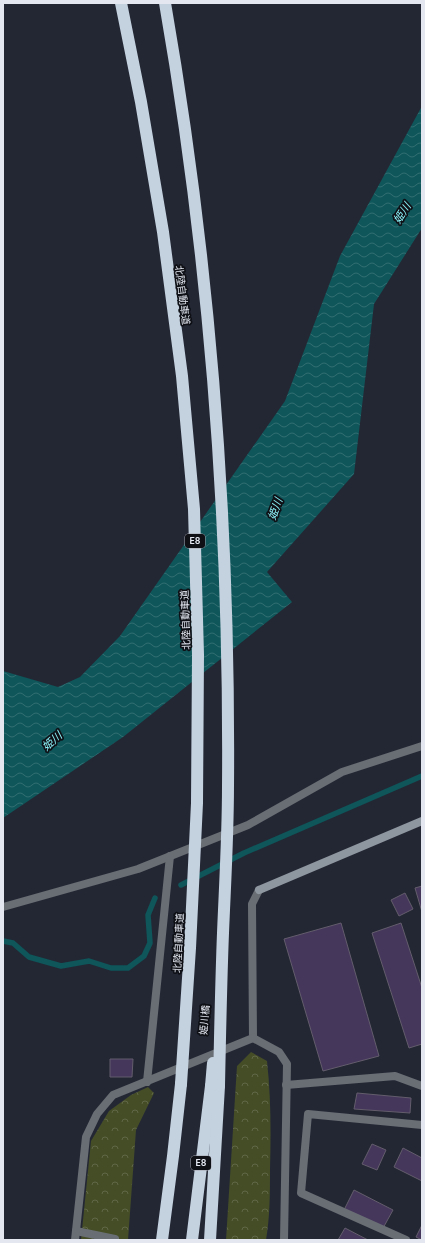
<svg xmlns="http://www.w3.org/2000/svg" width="425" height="1243" font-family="'DM Sans','Noto Sans JP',sans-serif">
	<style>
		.forest { fill: url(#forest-crowns) }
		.water { fill: url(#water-waves) }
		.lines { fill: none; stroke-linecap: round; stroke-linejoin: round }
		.stream { stroke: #0e565a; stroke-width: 5.5 }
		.building { fill: #45365c; stroke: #635d6c }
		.lane { stroke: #696e74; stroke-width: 8 }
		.street { stroke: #696e74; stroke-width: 8 }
		.secondary { stroke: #8e969f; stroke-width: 8 }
		.highway { stroke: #c4d1df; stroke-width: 12 }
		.highway-bridge { stroke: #c4d1df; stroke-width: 12 }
		.labels { text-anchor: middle; stroke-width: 3.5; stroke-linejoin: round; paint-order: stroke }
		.shield { fill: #0e1016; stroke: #a4a6af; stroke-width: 1 }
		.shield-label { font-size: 9px; font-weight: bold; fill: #e4e7f0 }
		.street-label { font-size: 10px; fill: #e4e7f0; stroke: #0e1016 }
		.water-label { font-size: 11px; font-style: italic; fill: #8af0f6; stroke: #0e1016 }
	</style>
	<defs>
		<pattern id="forest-crowns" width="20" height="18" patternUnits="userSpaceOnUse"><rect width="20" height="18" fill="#444d26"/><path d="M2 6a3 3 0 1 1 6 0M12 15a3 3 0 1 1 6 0" fill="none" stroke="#5f6746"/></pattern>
		<pattern id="water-waves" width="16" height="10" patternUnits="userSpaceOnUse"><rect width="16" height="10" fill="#0e565a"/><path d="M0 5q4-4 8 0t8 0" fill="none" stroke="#316e72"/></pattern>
	</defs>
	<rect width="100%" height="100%" fill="#232734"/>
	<g class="forest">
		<path d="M 251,1052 L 267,1061 C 271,1097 271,1133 270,1169 C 270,1193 270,1217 266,1240 L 226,1240 L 237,1066 Z"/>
		<polygon points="148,1087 154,1093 136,1130 128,1240 81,1240 91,1141 109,1111 131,1095"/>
	</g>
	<polygon class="water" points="422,106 422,228 374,304 354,474 267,572 292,602 123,737 3,818 3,671 58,687 80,677 120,636 285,401 340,256"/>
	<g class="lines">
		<g class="stream">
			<polyline points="181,885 244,853 422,776"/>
			<polyline points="3,941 13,943 29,957 61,966 89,961 111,968 128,968 144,956 150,943 148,915 155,898"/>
		</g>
	</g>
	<g class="building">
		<polygon points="422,886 422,912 415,888"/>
		<polygon points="405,893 413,909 399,916 391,900"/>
		<polygon points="341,923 379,1056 323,1071 284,939"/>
		<polygon points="401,923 422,988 422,1044 409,1048 372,933"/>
		<polygon points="110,1059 133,1059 132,1077 110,1077"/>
		<polygon points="357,1093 411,1098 410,1113 354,1109"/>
		<polygon points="372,1144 386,1150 377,1170 362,1164"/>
		<polygon points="403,1148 422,1158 422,1181 394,1167"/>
		<polygon points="354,1190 393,1210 382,1230 344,1210"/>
		<polygon points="422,1225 422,1240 416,1237"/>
		<polygon points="345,1228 368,1240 338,1240"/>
	</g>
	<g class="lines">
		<g class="lane">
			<polyline points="3,907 138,869 248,825 342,772 422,746"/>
			<polyline points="147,1082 170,856"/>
			<polyline points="286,1085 395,1076 422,1086"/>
			<polyline points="406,1240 301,1193 308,1114 422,1125"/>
		</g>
		<g class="street">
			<polyline points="259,890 252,904 253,1038 279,1052 287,1064 284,1240"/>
			<polyline points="76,1231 115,1239"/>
			<polyline points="75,1240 86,1137 97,1114 113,1095 253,1038"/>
		</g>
		<polyline class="secondary" points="259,890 422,821"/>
		<g class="highway">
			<polyline points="162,1240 173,1156 181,1084"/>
			<polyline points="192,1240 211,1086"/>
			<polyline points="210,1240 219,1086"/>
		</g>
		<g class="highway-bridge">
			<polyline points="121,3 141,102 163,232 182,376 194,509 198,655 197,803 190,948 181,1084"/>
			<path d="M 165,3 C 210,261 230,524 228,786 C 228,835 225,884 223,933 C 221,984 220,1035 219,1086"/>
			<polyline points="211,1086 213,1063"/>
		</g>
	</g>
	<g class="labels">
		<g class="shield">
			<rect x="185" y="534" width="20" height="14" rx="3"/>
			<rect x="191" y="1156" width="20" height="14" rx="3"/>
		</g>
		<g class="shield-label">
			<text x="195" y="544">E8</text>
			<text x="201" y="1166">E8</text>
		</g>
		<g class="street-label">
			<text transform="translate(183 295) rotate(83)" y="4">北陸自動車道</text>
			<text transform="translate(185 620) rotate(-92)" y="4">北陸自動車道</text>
			<text transform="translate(178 943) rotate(-87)" y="4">北陸自動車道</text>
			<text transform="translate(204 1020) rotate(-85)" y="4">姫川橋</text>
		</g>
		<g class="water-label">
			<text transform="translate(402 213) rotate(-57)" y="4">姫川</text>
			<text transform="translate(275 509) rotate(-70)" y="4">姫川</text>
			<text transform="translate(52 741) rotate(-41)" y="4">姫川</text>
		</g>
	</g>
	<rect width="425" height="1243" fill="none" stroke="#e4e7f0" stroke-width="8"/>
</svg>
